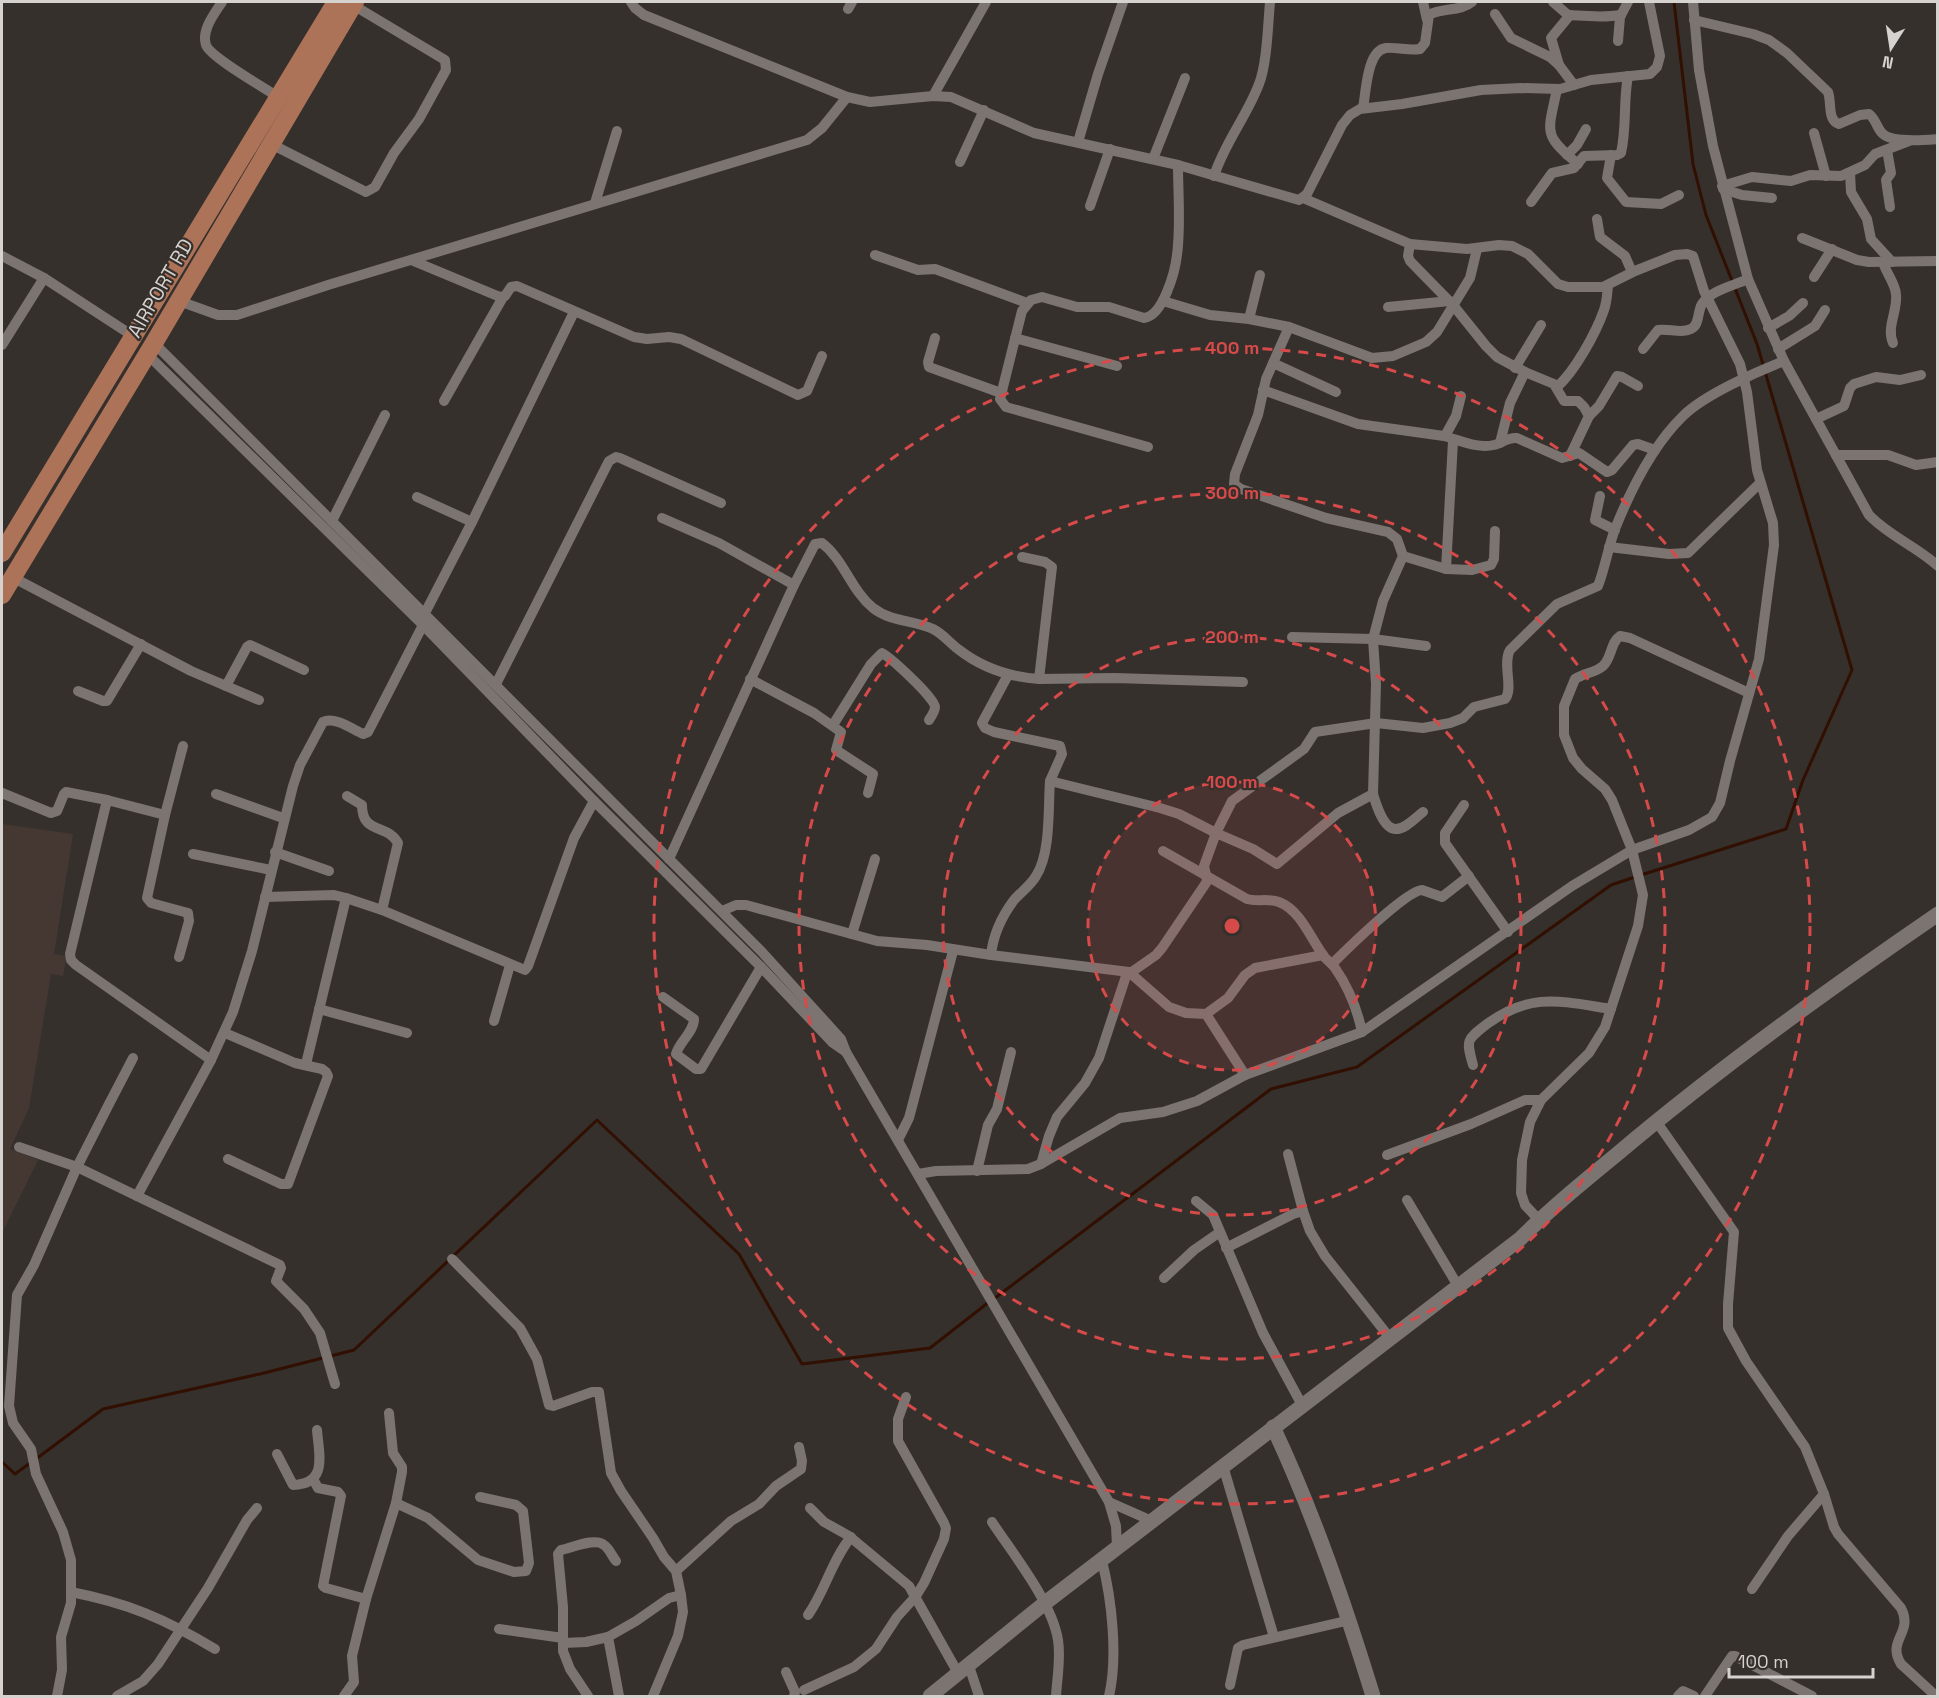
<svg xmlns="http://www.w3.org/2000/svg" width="1939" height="1698" font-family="'Space Grotesk',sans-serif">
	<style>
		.built { fill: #453833 }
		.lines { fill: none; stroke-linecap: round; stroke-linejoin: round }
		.stream { stroke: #310f01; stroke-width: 3 }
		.street { stroke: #7b7471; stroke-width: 10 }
		.secondary { stroke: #7b7471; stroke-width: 15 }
		.primary { stroke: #ac7358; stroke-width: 18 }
		.ring { fill: none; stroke: #d64a4a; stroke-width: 3; stroke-dasharray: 10 8 }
		.labels { text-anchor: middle; stroke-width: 4.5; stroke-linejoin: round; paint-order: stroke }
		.street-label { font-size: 20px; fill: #d6d2d0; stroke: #36302d }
		.centre { fill: #d64a4a; stroke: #36302d; stroke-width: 3 }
		.ring-label { font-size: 18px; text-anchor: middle; font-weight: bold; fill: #d64a4a; stroke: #36302d; stroke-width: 4.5; stroke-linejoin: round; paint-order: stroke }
	</style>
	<rect width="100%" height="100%" fill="#36302d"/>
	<polygon class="built" points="2,824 73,834 54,954 67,956 63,976 51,974 29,1108 10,1149 38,1160 2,1233"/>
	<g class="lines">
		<g class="stream">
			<polyline points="1641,875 1786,829 1803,780 1852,670 1757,344 1706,215 1693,164 1674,2"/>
			<polyline points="995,1298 1271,1089 1357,1067 1611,885 1635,877"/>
			<polyline points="36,1459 103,1409 260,1374 354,1350 597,1120 739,1254 802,1364 930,1348 989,1302"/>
			<polyline points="2,1462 15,1474 30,1463"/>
		</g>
		<g class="street">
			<path d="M 222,2 C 215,13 201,30 206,45 C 210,57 265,88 278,97"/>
			<polyline points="631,2 635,8 644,15 847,97 870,102 933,96 951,97 1034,133 1178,165 1299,200 1307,194 1342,125 1350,115 1360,109 1402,104 1481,90 1521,88 1560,89 1591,80 1650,74 1657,67 1660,56 1649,2"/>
			<polyline points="1423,2 1427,20"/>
			<path d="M 1553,2 L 1568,15 C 1586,16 1603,18 1621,15"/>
			<path d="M 1693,2 L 1699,70 L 1713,146 L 1748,279 L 1784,361 L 1869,515 C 1889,536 1916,546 1938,566"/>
			<polyline points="848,9 852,2"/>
			<polyline points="1495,14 1511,38 1550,57 1559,65 1574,85"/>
			<path d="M 1694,20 L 1753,34 L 1769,40 L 1787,53 L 1828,92 C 1832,103 1827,120 1839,124 L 1860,115 L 1869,114 C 1876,119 1877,129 1883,134 C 1893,143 1925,140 1938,139"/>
			<polyline points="1618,41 1620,17 1628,2"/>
			<polyline points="1559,65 1551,38 1570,15"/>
			<path d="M 1557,89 C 1548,133 1542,134 1578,164"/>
			<polyline points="933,96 986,2"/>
			<path d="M 1363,108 C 1366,92 1367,50 1386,48 C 1398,47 1409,51 1420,49 L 1425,43 L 1429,15 C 1442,7 1460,12 1472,2"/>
			<polyline points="1814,133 1826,176"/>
			<polyline points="1078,142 1098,74 1123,2"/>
			<polyline points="271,144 366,192 375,187 394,153 419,119 446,70 445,60 353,5"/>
			<polyline points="1887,150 1891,173 1886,180 1890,207"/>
			<polyline points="1567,155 1577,145 1586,129"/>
			<polyline points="1611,155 1607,178 1626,202 1661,204 1679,195"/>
			<polyline points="1153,159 1185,78"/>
			<polyline points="960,162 984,110"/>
			<polyline points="1850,173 1851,192 1867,219 1871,239 1892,262"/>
			<path d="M 1214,176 C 1225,142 1247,116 1259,84 C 1267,64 1268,24 1270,2"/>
			<polyline points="1722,186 1752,177 1791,181 1810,175 1841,176 1865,165 1875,154 1909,141"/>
			<polyline points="1723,189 1742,195 1772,198"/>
			<path d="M 1531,202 L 1552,173 L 1574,168 L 1584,156 L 1617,155 L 1621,153 C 1627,127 1623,102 1628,76"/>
			<polyline points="595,203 617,131"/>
			<polyline points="1090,206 1110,149"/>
			<polyline points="1597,219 1600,237 1625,256 1632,272"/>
			<polyline points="1802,238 1857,260 1869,262 1938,261"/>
			<polyline points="1410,244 1408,256 1410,261 1453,305 1486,346 1497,357 1525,372 1554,384 1564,401 1578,401 1584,407 1589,416 1570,456"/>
			<polyline points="875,255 918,270 935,269 1027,303"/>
			<polyline points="2,256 44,278 133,336"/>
			<polyline points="411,260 500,297 505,296 511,287 517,286 634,337 647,339 669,337 681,339 798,395 807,391 822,356"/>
			<path d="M 1883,262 C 1886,273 1895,283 1896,294 C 1898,311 1886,327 1893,343"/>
			<polyline points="1814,277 1832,249"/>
			<polyline points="179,301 218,315 237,315 328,285 807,140 822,128 847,97"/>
			<polyline points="1163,301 1210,315 1249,319 1289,327 1372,358 1393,356 1426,342 1437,332 1470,278 1477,249"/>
			<polyline points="1388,307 1450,301"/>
			<polyline points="1249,319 1260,275"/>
			<path d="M 1289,327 L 1266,379 L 1258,415 L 1235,474 L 1234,484 L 1241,489 L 1326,518 L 1388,532 L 1397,539 L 1403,556 L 1383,601 L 1373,639 L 1376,684 L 1373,794 C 1376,804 1383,828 1395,829 C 1405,830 1416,817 1423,812"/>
			<polyline points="1768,328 1789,316 1803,303"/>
			<polyline points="935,338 928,362 929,367 1001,393"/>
			<polyline points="1015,338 1117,366"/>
			<polyline points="154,343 762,952 841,1039 846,1052 1109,1502 1116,1526 1117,1547"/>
			<polyline points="2,345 44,278"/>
			<path d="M 1643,349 L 1658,330 C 1668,328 1681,334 1691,329 C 1700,325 1697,312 1702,304 C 1711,290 1733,286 1748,279"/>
			<polyline points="1778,349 1815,326 1825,310"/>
			<polyline points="147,354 423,625 594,801 761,967 833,1043 846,1052"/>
			<polyline points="1273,363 1336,392"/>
			<polyline points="1515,368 1541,325"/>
			<path d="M 1557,387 C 1575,371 1596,333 1604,310 C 1607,302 1607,294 1608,286"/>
			<path d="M 1263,390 L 1358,424 L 1444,436 C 1459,440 1477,449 1494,445 C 1502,443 1508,437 1517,438 L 1562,458 L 1579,453 L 1607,472 L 1612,470 L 1633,445 L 1638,444 L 1655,450"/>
			<polyline points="444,401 503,297"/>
			<polyline points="1589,416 1599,406 1617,376 1622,377 1638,386"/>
			<polyline points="1816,419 1844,406 1850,388 1854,384 1876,377 1900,380 1921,375"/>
			<polyline points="1445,436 1456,416 1461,396"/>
			<polyline points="1453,441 1446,569 1472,570 1491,565 1494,559 1495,531"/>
			<polyline points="1500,443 1510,403 1525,372"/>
			<path d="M 1148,447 L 1006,407 L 1000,399 L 1022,311 L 1031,300 L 1042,297 L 1077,307 L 1109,307 L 1144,318 C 1163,316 1175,272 1177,255 C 1181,226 1178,194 1178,165"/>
			<polyline points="1836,455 1888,455 1916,465 1938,462"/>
			<polyline points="1600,496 1595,520 1615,530"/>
			<polyline points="417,497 472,522"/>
			<polyline points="662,518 719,543 794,585 669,859"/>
			<polyline points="332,521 385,415"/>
			<polyline points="1609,547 1669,554 1688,553 1760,483"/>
			<polyline points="1403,556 1446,569"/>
			<polyline points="12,577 191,671 259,700"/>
			<path d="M 794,585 L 815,544 L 822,543 C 844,560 851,590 873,608 C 891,622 913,620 933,629 C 943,634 950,643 958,649 C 982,668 1010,677 1039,679 L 1052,567 L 1045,562 L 1022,557"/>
			<polyline points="425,613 472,522 574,312"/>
			<polyline points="1292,637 1373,639 1426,646"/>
			<polyline points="1008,675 982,723 985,728 994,732 1060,746 1062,754 1050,781"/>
			<polyline points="750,679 814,713 841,732 836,750 873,774 868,793"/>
			<polyline points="1039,679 1115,678 1243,682"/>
			<polyline points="496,684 609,461 616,457 620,458 721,503"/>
			<polyline points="226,686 247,647 250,645 304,670"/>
			<polyline points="78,691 103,701 107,701 141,644"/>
			<path d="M 833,725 L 871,664 L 882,653 C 891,658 935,698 935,707 C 935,711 931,717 929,720"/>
			<polyline points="2,793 51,813 57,811 64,794 66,792 107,800"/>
			<polyline points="216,794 283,818"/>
			<path d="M 347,796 L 362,805 C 362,835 387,823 398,843 L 382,910"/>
			<polyline points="1464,805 1445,833 1445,843 1508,932"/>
			<polyline points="165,815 183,746"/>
			<path d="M 1163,851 L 1247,899 C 1257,902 1268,898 1279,902 C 1300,910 1310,937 1323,955 C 1326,960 1332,963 1335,968 C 1349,988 1357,1008 1362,1032"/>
			<polyline points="275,852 329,871"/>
			<polyline points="193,854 271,870"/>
			<polyline points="265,897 334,895 346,898 306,1064"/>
			<polyline points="346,898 382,910 525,970 528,966 574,838 594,801"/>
			<polyline points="722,911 736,905 746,905 877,941 927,945 991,955"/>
			<polyline points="852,934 875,859"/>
			<polyline points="179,957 189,921 188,913 151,903 147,898 165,815 107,800 70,954 71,960 76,965 211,1060"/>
			<path d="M 1332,964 C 1346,950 1406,891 1422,890 L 1442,897 L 1469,876"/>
			<path d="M 663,997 L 694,1019 C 694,1032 679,1042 676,1054 L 696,1069 L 701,1069 L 761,967"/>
			<polyline points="319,1009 407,1033"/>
			<polyline points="1206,1014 1228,998 1245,975 1255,968 1323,955"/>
			<polyline points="494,1021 510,965"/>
			<polyline points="225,1033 295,1063 322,1069 326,1072 328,1076 288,1184 281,1184 228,1159"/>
			<path d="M 1473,1065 C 1466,1040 1466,1040 1487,1024 C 1531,992 1560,1001 1611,1009"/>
			<path d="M 1245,1075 L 1206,1014 L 1186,1013 L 1169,1007 L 1129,972 L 991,955 C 993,936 1002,916 1014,900 C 1021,892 1031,885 1036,876 C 1051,853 1048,808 1050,781 L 1160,808 L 1179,814 L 1216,833 L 1232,801 L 1304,749 L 1315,732 L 1376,723 L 1423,728 L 1450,723 L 1463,718 L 1474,707 L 1505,699 C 1514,689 1502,664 1510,650 L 1557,604 L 1598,586 C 1605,568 1608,548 1615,529 C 1631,489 1652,446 1683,416 C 1704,395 1756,372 1784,361"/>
			<polyline points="1656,1121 1734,1232 1728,1304 1728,1328 1746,1361 1805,1447 1824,1494 1788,1536 1752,1589"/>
			<polyline points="898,1140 909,1118 953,951"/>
			<polyline points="19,1147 77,1167 137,1196"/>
			<polyline points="1288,1154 1303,1211"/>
			<polyline points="1387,1155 1471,1124 1525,1100 1541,1100"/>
			<polyline points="1041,1164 1049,1136 1057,1117 1085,1083 1099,1058 1126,976 1156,955 1162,948 1206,883 1207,879 1204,866 1216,833 1253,849 1277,864 1338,813 1373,794"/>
			<polyline points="977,1171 988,1125 997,1109 1011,1052"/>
			<polyline points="918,1174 936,1171 1028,1169 1041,1164 1120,1118 1163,1112 1197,1101 1245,1075 1362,1032 1572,886 1632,850 1689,830 1712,817 1720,803 1730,761 1759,659 1774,545 1773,523 1757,470 1747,392 1740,364 1704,291 1693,256 1687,254 1675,255 1635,271 1603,287 1568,287 1558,284 1528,254 1512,246 1499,245 1467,249 1410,244 1303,198"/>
			<polyline points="1407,1200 1458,1286"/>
			<polyline points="1196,1201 1213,1215 1263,1333 1302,1405"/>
			<path d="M 1539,1220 L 1525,1205 L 1521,1193 L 1522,1160 L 1530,1122 L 1541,1100 L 1589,1053 L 1605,1027 L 1638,926 L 1643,895 L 1632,850 L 1612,800 L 1605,789 L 1582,769 L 1573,758 L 1564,735 L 1564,706 L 1575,679 C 1584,673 1595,673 1603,666 C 1612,658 1610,643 1620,636 L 1630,638 L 1749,693"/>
			<polyline points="1226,1248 1293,1214 1303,1211 1310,1231 1325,1256 1390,1338"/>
			<polyline points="452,1259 520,1328 537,1359 549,1405 553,1406 592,1392 599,1392 611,1473 621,1491 653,1538 664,1557 676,1571 681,1595"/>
			<polyline points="1164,1278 1194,1250 1220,1232"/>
			<path d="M 335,1384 L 320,1333 L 304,1309 L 276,1281 L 281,1268 L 280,1265 L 137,1196 L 211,1060 L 233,1012 L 252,951 L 293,786 L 300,765 L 323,722 C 334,716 352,729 363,734 L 368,732 L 423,625"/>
			<path d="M 277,1454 L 293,1485 C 328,1484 319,1455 317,1430"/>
			<polyline points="1223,1466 1274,1637"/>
			<polyline points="313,1479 318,1488 338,1492 341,1496 323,1586 326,1588 366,1599 396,1503 402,1472 402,1467 393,1453 389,1413"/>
			<path d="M 1824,1494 L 1834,1527 L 1838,1534 L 1901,1608 C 1914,1633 1886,1640 1901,1664 L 1936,1696"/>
			<polyline points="1109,1502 1152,1521"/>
			<polyline points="396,1503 428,1518 478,1560 514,1572 526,1571 529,1563 523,1511 516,1505 480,1497"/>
			<polyline points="810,1508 824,1522 849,1536 909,1586 958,1673"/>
			<path d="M 992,1522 C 1013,1554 1052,1602 1058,1640 C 1061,1658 1057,1679 1056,1696"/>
			<path d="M 1102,1561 C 1112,1600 1118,1658 1109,1696"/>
			<polyline points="676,1571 731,1521 759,1504 776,1486 801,1469 802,1461 799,1447"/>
			<path d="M 71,1592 C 128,1603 165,1619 215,1649"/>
			<path d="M 808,1615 C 825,1591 832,1560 851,1537"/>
			<polyline points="499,1629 563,1638"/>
			<polyline points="608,1637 636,1621 669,1598 681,1595 683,1612 678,1636 653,1696"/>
			<polyline points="563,1643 586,1642 608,1637 619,1696"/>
			<polyline points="969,1666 979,1696"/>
			<polyline points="786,1672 795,1692 794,1696"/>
			<polyline points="1230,1685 1238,1648 1243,1645 1350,1620"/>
			<polyline points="804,1690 854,1667 876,1649 897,1617 916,1596 924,1583 944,1539 946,1528 944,1523 898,1441 898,1419 906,1397"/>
			<polyline points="57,1696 62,1670 61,1637 71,1603 71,1560 63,1532 36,1474 31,1449 13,1423 9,1406 17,1295 34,1265 77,1167 108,1106 133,1058"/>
			<polyline points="117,1696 143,1681 158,1664 208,1588 247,1520 257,1508"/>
			<polyline points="344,1696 354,1682 352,1656 366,1599"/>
			<path d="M 588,1696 L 570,1669 L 563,1651 L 563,1607 L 558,1554 L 561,1550 C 572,1548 595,1537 604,1545 C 609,1548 612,1556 616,1561"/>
			<polyline points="1678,1696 1683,1691 1694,1696"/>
			<polyline points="1705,1696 1732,1656 1735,1656 1812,1696"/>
		</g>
		<g class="secondary">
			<path d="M 1273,1427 C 1314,1514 1345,1605 1373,1696"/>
			<path d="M 930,1696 L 1045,1603 L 1520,1239 C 1550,1209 1583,1182 1616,1155 C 1719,1068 1827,990 1938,914"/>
		</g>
		<g class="primary">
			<polyline points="2,553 336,2"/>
			<polyline points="2,595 154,343 355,2"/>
		</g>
	</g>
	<circle cx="1232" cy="926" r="144" fill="#d64a4a" fill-opacity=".12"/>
	<g class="ring">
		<circle cx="1232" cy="926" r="144"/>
		<circle cx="1232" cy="926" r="289"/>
		<circle cx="1232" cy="926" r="433"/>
		<circle cx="1232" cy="926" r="578"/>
	</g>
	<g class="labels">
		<g class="street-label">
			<text transform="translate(160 288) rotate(-60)" y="7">AIRPORT RD</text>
		</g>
	</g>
	<circle cx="1232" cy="926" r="9" class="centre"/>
	<g class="ring-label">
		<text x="1232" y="354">400 m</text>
		<text x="1232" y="499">300 m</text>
		<text x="1232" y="643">200 m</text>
		<text x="1232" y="788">100 m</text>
	</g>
	<rect width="1939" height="1698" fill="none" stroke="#d6d2d0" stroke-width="6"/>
	<g transform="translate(1891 48) rotate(192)" stroke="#36302d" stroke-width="4.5" paint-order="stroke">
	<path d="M0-4.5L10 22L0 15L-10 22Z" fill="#d6d2d0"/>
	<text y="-9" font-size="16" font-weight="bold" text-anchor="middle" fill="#d6d2d0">N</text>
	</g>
	<path d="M1729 1668v9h144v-9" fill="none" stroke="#d6d2d0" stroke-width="3"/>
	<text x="1738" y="1668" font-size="18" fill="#d6d2d0" stroke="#36302d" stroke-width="4.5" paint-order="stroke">100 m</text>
</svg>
